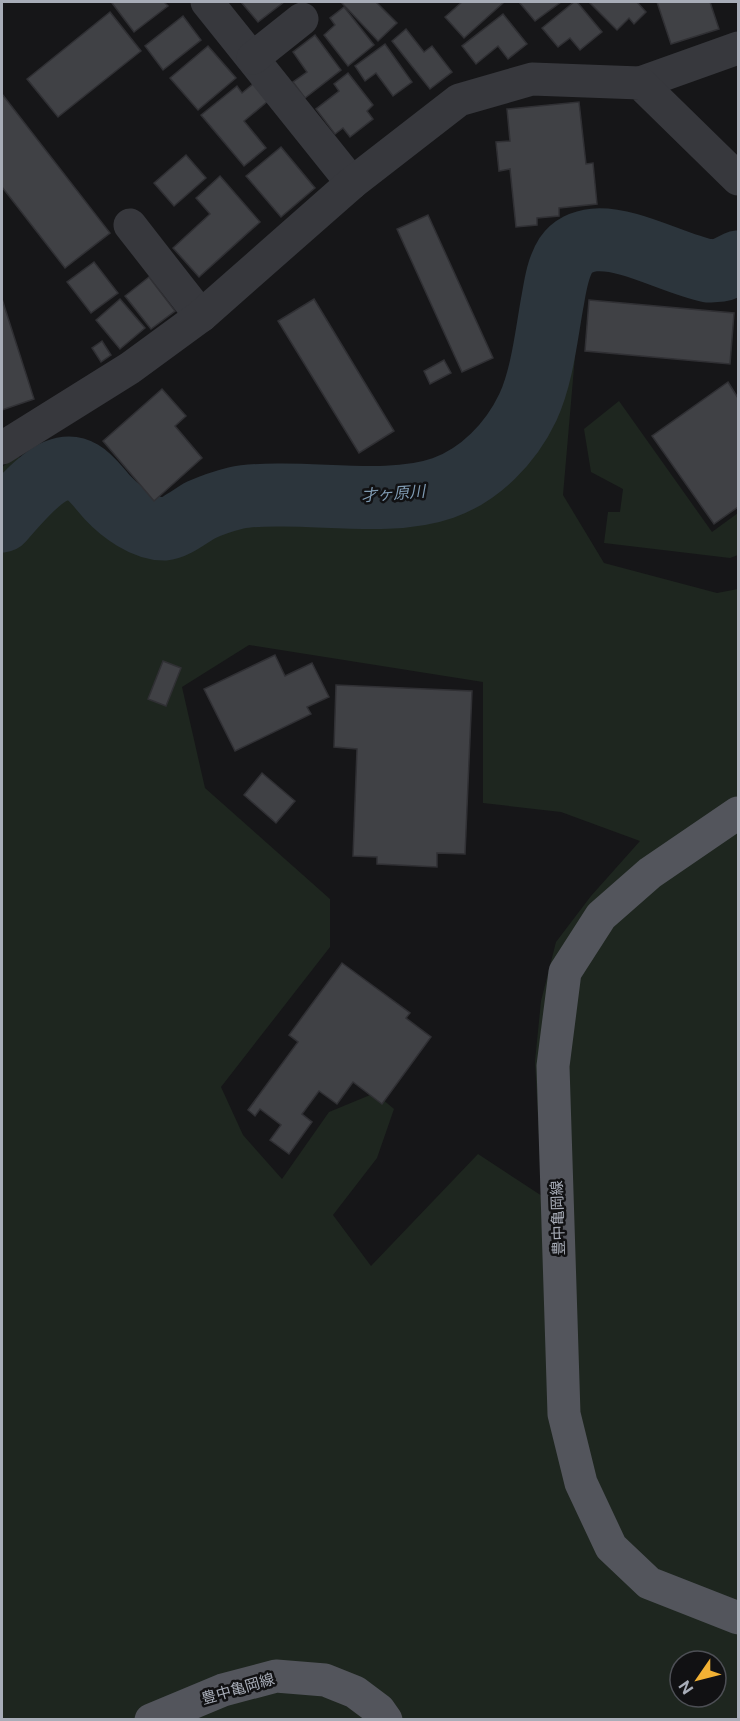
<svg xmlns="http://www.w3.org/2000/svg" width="740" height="1721" font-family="'Public Sans','Noto Sans JP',sans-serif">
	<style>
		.green { fill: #1e261f; fill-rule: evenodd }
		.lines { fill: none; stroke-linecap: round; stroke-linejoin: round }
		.river { stroke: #2c353c; stroke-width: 63 }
		.building { fill: #404145; stroke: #303034; stroke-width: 1.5 }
		.minor { stroke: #37383d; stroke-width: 33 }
		.tertiary { stroke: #37383d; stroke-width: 33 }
		.primary { stroke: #53555c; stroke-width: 33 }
		.labels { text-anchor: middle; stroke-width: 5; stroke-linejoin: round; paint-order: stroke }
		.street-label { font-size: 15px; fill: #a8adb8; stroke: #111113 }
		.water-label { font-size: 16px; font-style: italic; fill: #7f9bb3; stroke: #111113 }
	</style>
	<rect width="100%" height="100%" fill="#161618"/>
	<g class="green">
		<path d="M 569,273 L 582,275 L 563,495 L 604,563 L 717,593 L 738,589 L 738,1719 L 2,1720 L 2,467 L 18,455 L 26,469 L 49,488 L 77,491 L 97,515 L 158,549 L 232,508 L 430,509 L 486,478 L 539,418 ZM 249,645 L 483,682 L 483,803 L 561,812 L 640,841 L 591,896 L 556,942 L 541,1001 L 535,1061 L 542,1196 L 478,1154 L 371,1266 L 333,1215 L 377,1158 L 394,1109 L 375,1093 L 329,1112 L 282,1179 L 243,1135 L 221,1087 L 330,947 L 330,899 L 205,788 L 182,687 ZM 680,1661 L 716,1661 L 716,1697 L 680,1697 Z"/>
		<polygon points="619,401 712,532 738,513 738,555 730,558 604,543 608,512 620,512 623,489 591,472 584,429"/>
	</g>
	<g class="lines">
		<path class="river" d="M 2,521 C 14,507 39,478 56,471 C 82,460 94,483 108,498 C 121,512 144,529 164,529 C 176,528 190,516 201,510 C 212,505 224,501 236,498 C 249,495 264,495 277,495 C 328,494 395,505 443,488 C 480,475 511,443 528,407 C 542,376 546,338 552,304 C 555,288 557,269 566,255 C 572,246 583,241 594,240 C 629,237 674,264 709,271 L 722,270 L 738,262"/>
	</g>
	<g class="building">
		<polygon points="114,2 164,2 168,6 134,32 112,3"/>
		<polygon points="241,2 284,2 258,22"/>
		<polygon points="341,2 378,2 377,3 397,23 378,41"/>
		<polygon points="462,2 502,2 503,3 464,38 445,17"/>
		<polygon points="519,2 561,2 535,21"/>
		<polygon points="574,2 577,2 602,32 580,50 570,38 558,47 542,28"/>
		<polygon points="589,2 637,2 646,12 634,24 629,18 617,30"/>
		<polygon points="657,2 710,2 719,29 671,44"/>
		<polygon points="344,7 374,45 348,66 324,35 335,25 330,18"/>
		<polygon points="110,12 141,51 58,117 27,79"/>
		<polygon points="503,14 527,44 508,59 498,46 476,64 462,46"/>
		<polygon points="183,16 201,40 163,70 145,46"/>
		<polygon points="406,29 424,52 432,46 452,72 430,89 392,41"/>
		<polygon points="315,35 341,70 305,98 293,82 307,72 293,52"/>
		<polygon points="385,44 412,82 393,96 376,73 365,81 355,66"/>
		<polygon points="208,46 236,78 198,110 170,78"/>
		<polygon points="348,73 373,105 367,111 373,119 350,137 343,128 335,134 316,109 339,91 334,84"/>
		<polygon points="253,84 268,101 244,121 266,148 244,166 201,115 237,86 242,93"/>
		<polygon points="2,94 110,233 65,268 2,187"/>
		<polygon points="579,102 586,164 593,163 597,204 559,208 559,216 537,218 537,225 516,227 510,169 499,171 496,142 510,141 507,109"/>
		<polygon points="281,147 315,188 281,217 246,176"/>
		<polygon points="186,155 206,178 174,206 154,183"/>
		<polygon points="220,176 260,222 199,277 173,248 210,214 196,198"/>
		<polygon points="428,215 493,358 462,372 397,229"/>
		<polygon points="94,262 118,293 91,313 67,282"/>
		<polygon points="149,277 175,311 151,329 125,296"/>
		<polygon points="2,299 34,399 2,410"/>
		<polygon points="120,299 145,328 120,349 96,320"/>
		<polygon points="314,299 394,431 359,453 278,321"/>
		<polygon points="589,300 734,313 730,364 585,351"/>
		<polygon points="102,341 111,355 101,362 92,348"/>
		<polygon points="444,360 451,373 430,384 424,371"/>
		<polygon points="728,382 738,398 738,507 714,524 652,436"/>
		<polygon points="162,389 186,416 175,426 202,458 154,501 103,441"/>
		<polygon points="275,655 285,676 312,663 329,697 307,707 311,714 235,751 204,689"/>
		<polygon points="163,661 181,668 166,706 148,699"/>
		<polygon points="336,685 472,691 465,854 437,853 437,867 377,864 377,857 353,856 357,749 334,747"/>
		<polygon points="262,773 295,801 276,823 244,795"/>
		<polygon points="342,963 410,1013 406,1018 431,1037 382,1104 353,1082 337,1104 319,1091 302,1114 312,1122 289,1154 270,1140 281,1125 260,1109 255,1116 248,1110 298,1042 289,1035"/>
	</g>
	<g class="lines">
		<g class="minor">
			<polyline points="207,2 352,183"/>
			<polyline points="253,58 302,19"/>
			<polyline points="640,83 738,48"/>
			<polyline points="130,225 201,316"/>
		</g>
		<polyline class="tertiary" points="2,448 130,368 201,316 352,183 459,100 532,79 640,83 738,179"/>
		<g class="primary">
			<polyline points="738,813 650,873 601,916 565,972 553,1066 564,1414 581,1483 611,1547 649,1583 738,1618"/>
			<polyline points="151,1720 223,1690 276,1676 325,1680 355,1692 379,1710 386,1720"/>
		</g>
	</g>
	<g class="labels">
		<g class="street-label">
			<text transform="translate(558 1218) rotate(-92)" y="5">豊中亀岡線</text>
			<text transform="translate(238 1689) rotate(-16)" y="5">豊中亀岡線</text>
		</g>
		<g class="water-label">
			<text transform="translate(393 493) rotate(-4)" y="6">才ヶ原川</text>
		</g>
	</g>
	<rect width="740" height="1721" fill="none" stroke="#a8adb8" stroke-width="6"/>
	<g transform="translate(698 1679) rotate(235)"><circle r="28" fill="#111113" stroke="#4d4f55" stroke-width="1.5"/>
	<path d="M0-4.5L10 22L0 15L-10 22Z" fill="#f2b134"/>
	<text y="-9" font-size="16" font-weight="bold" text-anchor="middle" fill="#a8adb8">N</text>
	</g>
</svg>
